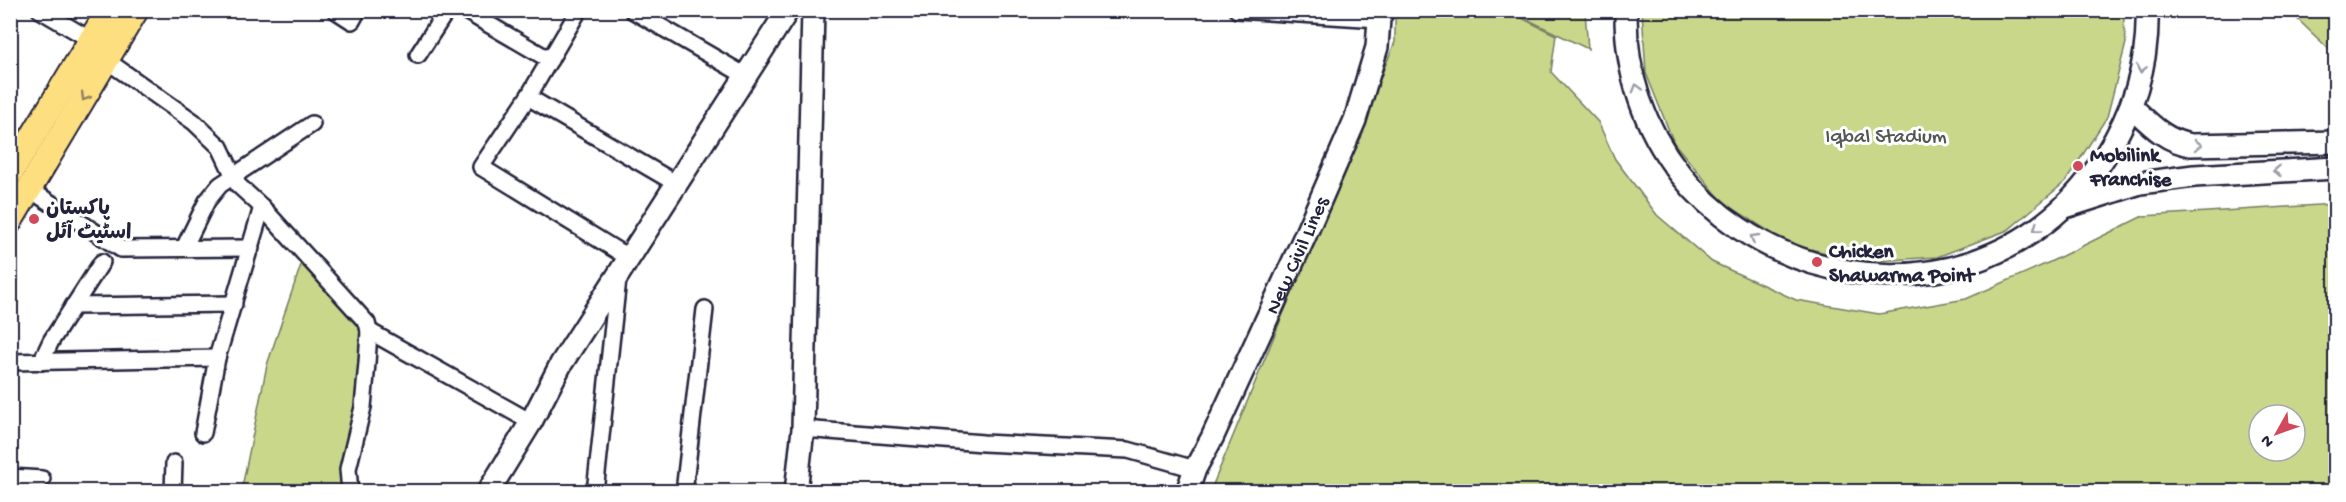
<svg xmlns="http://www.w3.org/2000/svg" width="2346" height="502" font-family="'Gochi Hand','Playpen Sans Arabic',sans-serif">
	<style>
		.green { fill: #c9d78b; stroke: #767c63; stroke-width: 1.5; fill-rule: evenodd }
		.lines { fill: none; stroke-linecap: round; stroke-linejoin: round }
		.street-casing { stroke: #22223b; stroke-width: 20 }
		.secondary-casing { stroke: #22223b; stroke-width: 26 }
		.primary-casing { stroke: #22223b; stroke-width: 28 }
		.street { stroke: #fff; stroke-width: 15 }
		.secondary { stroke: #fff; stroke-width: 21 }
		.primary { stroke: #fedf80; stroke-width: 24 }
		.oneway { stroke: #9c9ca7 }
		.oneway2 { stroke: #90805e }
		.poi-dot { fill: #d1495b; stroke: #fff; stroke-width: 2 }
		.labels { text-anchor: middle; stroke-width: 6; stroke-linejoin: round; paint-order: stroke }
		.park-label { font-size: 21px; fill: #545853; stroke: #fff }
		.poi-label { font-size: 21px; font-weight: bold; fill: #22223b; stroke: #fff; text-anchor: start }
		.street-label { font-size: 21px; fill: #22223b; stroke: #fff }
	</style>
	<rect width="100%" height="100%" fill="#fff"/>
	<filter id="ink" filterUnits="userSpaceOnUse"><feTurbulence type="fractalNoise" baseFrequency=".0167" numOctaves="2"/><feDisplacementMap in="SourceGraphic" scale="12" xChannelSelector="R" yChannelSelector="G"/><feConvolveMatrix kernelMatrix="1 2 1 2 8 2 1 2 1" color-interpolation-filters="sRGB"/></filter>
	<g filter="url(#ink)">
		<g class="green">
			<path d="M 1398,11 L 1507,11 L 1556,35 L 1551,72 L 1598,122 L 1615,159 L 1657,215 L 1712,262 L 1796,300 L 1879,314 L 1966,299 L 2050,262 L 2143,216 L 2335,204 L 2335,491 L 1210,492 L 1395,42 L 1395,18 ZM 2259,415 L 2295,415 L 2295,451 L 2259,451 Z"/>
			<polygon points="1510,11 1585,11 1588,49"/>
			<polygon points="1642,11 2123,11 2126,43 2107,117 2066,181 2008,230 1937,257 1861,262 1787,243 1723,202 1674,143 1646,73"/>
			<polygon points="2289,11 2335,11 2335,55"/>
			<polygon points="305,253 344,301 360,329 372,358 344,486 339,491 241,492 267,365"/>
		</g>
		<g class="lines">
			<g class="street-casing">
				<g id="street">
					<polyline points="40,10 91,40"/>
					<polyline points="335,10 352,21 358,10"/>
					<polyline points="464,10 550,60"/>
					<polyline points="579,10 528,97 481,167 629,258"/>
					<polyline points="632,10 746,76"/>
					<polyline points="1237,10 1379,19"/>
					<polyline points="418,55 447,10"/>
					<polyline points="106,60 194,122 220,147 238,185 262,207 367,323 369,331 367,363 363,407 348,469 350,492"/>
					<polyline points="528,97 677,184"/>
					<polyline points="29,189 121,249 251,248"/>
					<polyline points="184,248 207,201 220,185 312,124"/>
					<polyline points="73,306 234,304"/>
					<polyline points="369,331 531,422"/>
					<polyline points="10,362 217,358"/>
					<polyline points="41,362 51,341 102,262"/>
					<polyline points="803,429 983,443 1128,450 1195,469"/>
					<polyline points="203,433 217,358 262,207"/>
					<polyline points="10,477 42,479"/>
					<polyline points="173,492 174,463"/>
					<polyline points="595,492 618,279"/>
					<polyline points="684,492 705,309"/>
				</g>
			</g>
			<g class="secondary-casing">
				<g id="secondary">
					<path d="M 1626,10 C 1622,269 1965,376 2105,156 C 2133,112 2149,63 2147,10"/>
					<path d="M 2132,107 C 2150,124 2165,141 2191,145 L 2336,142"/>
					<polyline points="2065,207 2140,183 2194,176 2336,168"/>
					<polyline points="488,492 531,422 561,364 788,10"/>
					<polyline points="796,492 803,429 813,10"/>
					<path id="s1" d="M 1187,492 L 1195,469 L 1212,438 L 1304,238 L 1355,120 L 1377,47 L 1379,19 L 1383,10"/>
				</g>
			</g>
			<g class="primary-casing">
				<g id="primary">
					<polyline points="10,174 109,10"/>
					<polyline points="10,221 136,10"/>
				</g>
			</g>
			<use href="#street" class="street"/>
			<use href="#secondary" class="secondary"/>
			<use href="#primary" class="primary"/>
		</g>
		<defs><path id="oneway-chevron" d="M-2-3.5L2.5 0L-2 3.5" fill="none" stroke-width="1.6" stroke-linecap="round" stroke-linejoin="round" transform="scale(1.5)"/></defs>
		<g class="oneway">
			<use href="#oneway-chevron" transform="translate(2141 69) rotate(102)"/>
			<use href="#oneway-chevron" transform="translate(1637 88) rotate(-106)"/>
			<use href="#oneway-chevron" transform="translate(2198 145) rotate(1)"/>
			<use href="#oneway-chevron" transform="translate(2277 171) rotate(176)"/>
			<use href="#oneway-chevron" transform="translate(2037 228) rotate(144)"/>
			<use href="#oneway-chevron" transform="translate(1754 238) rotate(-149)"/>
		</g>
		<use class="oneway2" href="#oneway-chevron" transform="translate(85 97) rotate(121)"/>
	</g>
	<g class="poi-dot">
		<circle cx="2078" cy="166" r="6"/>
		<circle cx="34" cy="219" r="6"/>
		<circle cx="1817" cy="262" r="6"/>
	</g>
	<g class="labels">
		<g class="park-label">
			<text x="1886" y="142">Iqbal Stadium</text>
		</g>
		<g class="poi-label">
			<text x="2090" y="161">Mobilink<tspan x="2090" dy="24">Franchise</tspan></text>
			<text x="46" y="214">پاکستان<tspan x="46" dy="24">اسٹیٹ آئل</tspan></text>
			<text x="1829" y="257">Chicken<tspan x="1829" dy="24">Shawarma Point</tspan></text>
		</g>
		<g class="street-label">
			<text dy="7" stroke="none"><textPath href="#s1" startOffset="261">New Civil Lines</textPath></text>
		</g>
	</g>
	<rect width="2346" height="502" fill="none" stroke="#fff" stroke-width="36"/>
	<rect x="18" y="18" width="2310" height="466" fill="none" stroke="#22223b" stroke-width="2" filter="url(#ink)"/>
	<g transform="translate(2277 433) rotate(230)"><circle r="28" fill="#ffffff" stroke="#a7a7b1" stroke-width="1.5"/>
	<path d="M0-4.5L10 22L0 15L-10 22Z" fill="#d1495b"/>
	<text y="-9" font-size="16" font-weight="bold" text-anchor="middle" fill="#22223b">N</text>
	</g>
</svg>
